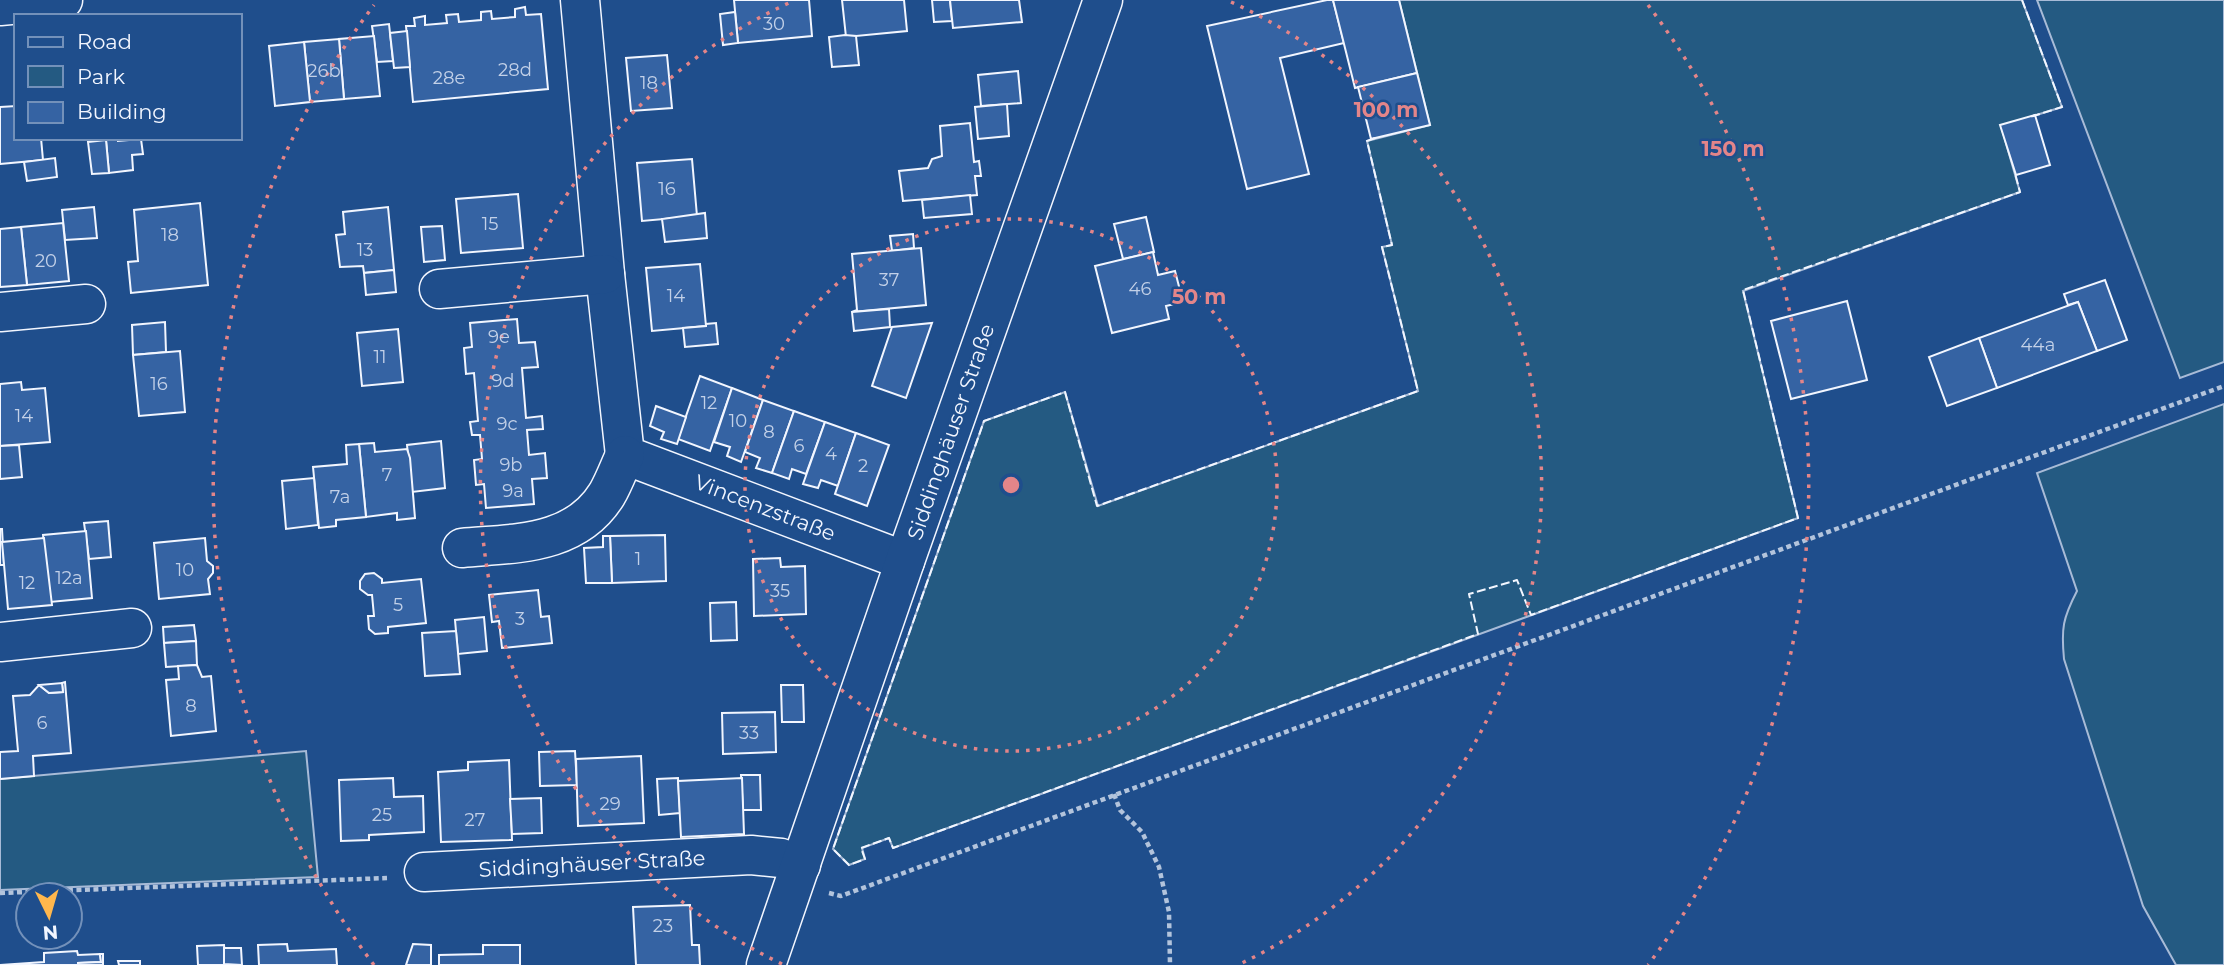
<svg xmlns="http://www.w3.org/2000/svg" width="2224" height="965" font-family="Montserrat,sans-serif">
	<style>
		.green { fill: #245a82; stroke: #a8bbd7; stroke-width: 2 }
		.building { fill: #3563a3; stroke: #f2f6ff; stroke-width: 2 }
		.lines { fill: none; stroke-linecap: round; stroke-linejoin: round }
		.minor-casing { stroke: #f2f6ff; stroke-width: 41 }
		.path { stroke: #b3c4dc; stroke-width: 4.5; stroke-dasharray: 5 3.5; stroke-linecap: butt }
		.minor { stroke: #1f4e8c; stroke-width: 38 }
		.fence { stroke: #f2f6ff; stroke-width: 2; stroke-dasharray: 9 3.5; stroke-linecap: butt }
		.ring { fill: none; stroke: #e38589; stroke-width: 3.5; stroke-dasharray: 3.5 7 }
		.labels { text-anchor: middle; stroke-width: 5; stroke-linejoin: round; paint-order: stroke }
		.number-label { font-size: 18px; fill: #c3d1e8 }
		.street-label { font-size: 21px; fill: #f2f6ff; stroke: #1f4e8c }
		.centre { fill: #e38589; stroke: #1f4e8c; stroke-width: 3.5 }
		.ring-label { font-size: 21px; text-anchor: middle; font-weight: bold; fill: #e38589; stroke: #1f4e8c; stroke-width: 5; stroke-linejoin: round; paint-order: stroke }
	</style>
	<rect width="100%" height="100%" fill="#1f4e8c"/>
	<g class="green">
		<polygon points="1399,0 2022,0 2062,107 2001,126 2020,192 1743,291 1798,518 893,848 889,838 862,848 865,859 849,865 833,849 984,421 1065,392 1098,506 1418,391 1382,247 1392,245 1367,141 1430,125"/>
		<polygon points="2037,0 2224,0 2224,362 2180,378"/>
		<path d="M 2224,404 L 2224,965 L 2176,965 L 2143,906 L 2064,659 C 2061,628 2063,618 2077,591 L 2037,473 Z"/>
		<polygon points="306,751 318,877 0,890 0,779"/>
	</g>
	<g class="building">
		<polygon points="734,0 809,0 812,36 738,43"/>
		<polygon points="842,0 904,0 907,31 846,37"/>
		<polygon points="932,0 950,0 952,21 934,22"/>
		<polygon points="950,0 1019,0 1022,22 953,28"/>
		<polygon points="1327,0 1333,0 1344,43 1280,58 1309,174 1247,189 1207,26"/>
		<polygon points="1333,0 1399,0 1417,73 1355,88"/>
		<polygon points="525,7 526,15 541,14 548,89 413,102 406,26 415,26 414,18 425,16 425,25 447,23 446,15 458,14 459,22 481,20 481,12 491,11 492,19 515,17 515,9"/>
		<polygon points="735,12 738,43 723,45 720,14"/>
		<polygon points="389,24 393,61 377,62 372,26"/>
		<polygon points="407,31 410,67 394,68 390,33"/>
		<polygon points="845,35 856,36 859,65 832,67 829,37"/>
		<polygon points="374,36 380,96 344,99 339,39"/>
		<polygon points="339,39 344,99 310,102 304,42"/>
		<polygon points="304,42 310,102 275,106 269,46"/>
		<polygon points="667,55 672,108 631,111 626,58"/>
		<polygon points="1018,71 1021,103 981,106 978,75"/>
		<polygon points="1417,73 1430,125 1371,139 1358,87"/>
		<polygon points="1007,104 1009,136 978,139 975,107"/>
		<polygon points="16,106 16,138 41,138 43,160 0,164 0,107"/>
		<polygon points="2035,115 2050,165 2016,175 2000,125"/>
		<polygon points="970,123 974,162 979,161 981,176 975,176 977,195 903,201 899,171 928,168 932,159 942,156 940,126"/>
		<polygon points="118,139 118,141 141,139 143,154 132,155 133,170 109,173 106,140"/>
		<polygon points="106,140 109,173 92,174 88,142"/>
		<polygon points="55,158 57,177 27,181 24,162"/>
		<polygon points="692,159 697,216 642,221 637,163"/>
		<polygon points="518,194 523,248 461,253 456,199"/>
		<polygon points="970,195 972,214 924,218 922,200"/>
		<polygon points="200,203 208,285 131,293 128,262 138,261 134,210"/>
		<polygon points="94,207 97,238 65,240 62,210"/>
		<polygon points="388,207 394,270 364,273 363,266 340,267 336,235 345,234 343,212"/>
		<polygon points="705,213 707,238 665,242 662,219"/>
		<polygon points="1146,217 1154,252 1123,259 1114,224"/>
		<polygon points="63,223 69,281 27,285 21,227"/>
		<polygon points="442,226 445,260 424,262 421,227"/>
		<polygon points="21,227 27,285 0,287 0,229"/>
		<polygon points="913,234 914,248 892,251 890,236"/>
		<polygon points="921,248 926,305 852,312 857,310 852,254"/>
		<polygon points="1153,252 1158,275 1175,271 1183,302 1166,306 1169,319 1112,333 1095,266"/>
		<polygon points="700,264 706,326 652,331 646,268"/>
		<polygon points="394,270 396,292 366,295 364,273"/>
		<polygon points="2105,280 2127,340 2097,351 2078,302 2068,305 2064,294"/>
		<polygon points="1847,301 1867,380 1791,399 1771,321"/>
		<polygon points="2078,302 2097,351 1997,388 1979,338"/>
		<polygon points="889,309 890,327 854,331 852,312"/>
		<polygon points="517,319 519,343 535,342 538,367 522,368 526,418 542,416 543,429 527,430 529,455 545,453 547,478 532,479 534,504 486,508 484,484 476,485 474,460 482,459 480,435 472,435 470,422 478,421 474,373 466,374 464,348 472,347 470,323"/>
		<polygon points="165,322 166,352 133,355 132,325"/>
		<polygon points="716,323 718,344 685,347 683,328 706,326 706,324"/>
		<polygon points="932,323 906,398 872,386 892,327"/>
		<polygon points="398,329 403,382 362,386 357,333"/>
		<polygon points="1979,338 1997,388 1947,406 1929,357"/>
		<polygon points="180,351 185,412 139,416 133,355"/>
		<polygon points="700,376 732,388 710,451 678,439"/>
		<polygon points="21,382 22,390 45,388 50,442 0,446 0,384"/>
		<polygon points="732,388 763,400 741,462 727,456 730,447 714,442"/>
		<polygon points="763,400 794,411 772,473 756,468 760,458 745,452"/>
		<polygon points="656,406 686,417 677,444 661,439 664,432 650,426"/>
		<polygon points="794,411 825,422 806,474 792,469 789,479 772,473"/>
		<polygon points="825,422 856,433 838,486 821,480 818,488 803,484"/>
		<polygon points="856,433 889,445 867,506 835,494"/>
		<polygon points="441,441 445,488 412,492 407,445"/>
		<polygon points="374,443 375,452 407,449 410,458 415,518 397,520 397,513 366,517 359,444"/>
		<polygon points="359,444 366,517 336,520 336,526 319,528 313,467 347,464 346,445"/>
		<polygon points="19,445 22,477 0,479 0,446"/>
		<polygon points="314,478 318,525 286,529 282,481"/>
		<polygon points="108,521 111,557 89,559 84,523"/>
		<polygon points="0,529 2,529 4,565 0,565"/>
		<polygon points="86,531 92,598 50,602 43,535"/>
		<polygon points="665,535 666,581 612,583 610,536"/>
		<polygon points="603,536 610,536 612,583 586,583 584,548 603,547"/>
		<polygon points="44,538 52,605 8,609 2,542"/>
		<polygon points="205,538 207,561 213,566 213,573 208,579 210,594 159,599 154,543"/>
		<polygon points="780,558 781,567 805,566 806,614 754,616 753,559"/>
		<polygon points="374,573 382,579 382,583 421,579 426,623 388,627 388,633 375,634 369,629 368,616 374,616 372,595 368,595 360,589 360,581 365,574"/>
		<polygon points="538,590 541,617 549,616 552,643 502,648 499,621 492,622 489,595"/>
		<polygon points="736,602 737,640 711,641 710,603"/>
		<polygon points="484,617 487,651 458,654 455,620"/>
		<polygon points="194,625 196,641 164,643 163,627"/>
		<polygon points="456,631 460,674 425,676 422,633"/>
		<polygon points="196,641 197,665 166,667 164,643"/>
		<polygon points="197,665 202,677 211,676 216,731 171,736 166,680 179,679 178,666"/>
		<polygon points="65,682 71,753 33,756 34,776 0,779 0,752 18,751 13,696 30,695 39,685 49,693 63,692 62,683"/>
		<polygon points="62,683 63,692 49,693 39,685"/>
		<polygon points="781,685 803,685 804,722 782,722"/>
		<polygon points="775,712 776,752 723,754 722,713"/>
		<polygon points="575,751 577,785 540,786 539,752"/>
		<polygon points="641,756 644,823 578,826 576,759"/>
		<polygon points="509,760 512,840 441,842 438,772 468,770 468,762"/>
		<polygon points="741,775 760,775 761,810 743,810"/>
		<polygon points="393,778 394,797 423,796 424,832 369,835 369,840 341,841 339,780"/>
		<polygon points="678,778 680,813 659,815 657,779"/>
		<polygon points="742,778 744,834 681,837 678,781"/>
		<polygon points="541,798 542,833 512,834 510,799"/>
		<polygon points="690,905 692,945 699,945 700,965 636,965 633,907"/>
		<polygon points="287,944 288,951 336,949 337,965 259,965 258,945"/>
		<polygon points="413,944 431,945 431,965 406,965"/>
		<polygon points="224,945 226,965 198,965 197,946"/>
		<polygon points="483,945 520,945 520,965 439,965 439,955 483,954"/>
		<polygon points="224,948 241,948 242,965 224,964"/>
		<polygon points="77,951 78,955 100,954 101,962 78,963 78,965 0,965 44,962 44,953"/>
		<polygon points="100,954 103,954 103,965 78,965 78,963 101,962"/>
		<polygon points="118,961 140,961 140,965 119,965"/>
	</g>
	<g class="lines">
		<g class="minor-casing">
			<g id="minor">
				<polyline points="580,0 605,274 625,455 905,561"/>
				<polyline points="0,6 63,0"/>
				<polyline points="439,289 605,274"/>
				<polyline points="0,312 86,304"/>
				<path d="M 462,548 C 515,543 575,546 607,494 C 614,482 619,468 625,455"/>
				<polyline points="0,642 132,628"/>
				<polyline points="424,872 751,855 781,858 801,865"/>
				<polyline points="766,965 905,561 1103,0"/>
			</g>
		</g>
		<g class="path">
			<polyline points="1114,794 1120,810 1142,832 1159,867 1169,912 1170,965"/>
			<polyline points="0,893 387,878"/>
			<polyline points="829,893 841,896 2224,386"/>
		</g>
		<use href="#minor" class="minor"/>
		<g class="fence">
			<polyline points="2022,0 2062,107 2030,117"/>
			<polyline points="1375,138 1367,141 1392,245 1382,247 1418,391 1097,506 1065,392 984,421 833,849 849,865 865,859 861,848 889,838 893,848 1478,634 1469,594 1517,580 1531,615 1798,518 1743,290 2020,192 2015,173"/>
		</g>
	</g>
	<g class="ring">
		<circle cx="1011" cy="485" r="266"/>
		<path d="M782 964A531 531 0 0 1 791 2M1231 2A531 531 0 0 1 1240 964"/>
		<path d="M374 965A797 797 0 0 1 374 5M1648 5A797 797 0 0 1 1648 965"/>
	</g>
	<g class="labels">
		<g class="number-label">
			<text x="774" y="30">30</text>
			<text x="515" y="76">28d</text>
			<text x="324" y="77">26b</text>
			<text x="449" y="84">28e</text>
			<text x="649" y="89">18</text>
			<text x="667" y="195">16</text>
			<text x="490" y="230">15</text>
			<text x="170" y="241">18</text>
			<text x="365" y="256">13</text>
			<text x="46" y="267">20</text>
			<text x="889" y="286">37</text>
			<text x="1140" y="295">46</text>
			<text x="676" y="302">14</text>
			<text x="499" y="343">9e</text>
			<text x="2038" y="351">44a</text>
			<text x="380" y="363">11</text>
			<text x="503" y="387">9d</text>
			<text x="159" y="390">16</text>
			<text x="709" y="409">12</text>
			<text x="24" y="422">14</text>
			<text x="738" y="427">10</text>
			<text x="507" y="430">9c</text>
			<text x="769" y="438">8</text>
			<text x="799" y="452">6</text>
			<text x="831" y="460">4</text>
			<text x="511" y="471">9b</text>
			<text x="863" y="472">2</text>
			<text x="387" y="481">7</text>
			<text x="513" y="497">9a</text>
			<text x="340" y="503">7a</text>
			<text x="638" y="565">1</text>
			<text x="185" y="576">10</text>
			<text x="69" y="584">12a</text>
			<text x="27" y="589">12</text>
			<text x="780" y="597">35</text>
			<text x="398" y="611">5</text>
			<text x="520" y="625">3</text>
			<text x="191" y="712">8</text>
			<text x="42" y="729">6</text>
			<text x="749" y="739">33</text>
			<text x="610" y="810">29</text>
			<text x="382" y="821">25</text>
			<text x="475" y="826">27</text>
			<text x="663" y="932">23</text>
		</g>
		<g class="street-label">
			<text transform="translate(951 432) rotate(-71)" y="7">Siddinghäuser Straße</text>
			<text transform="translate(765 508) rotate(21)" y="7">Vincenzstraße</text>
			<text transform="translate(592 864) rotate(-3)" y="7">Siddinghäuser Straße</text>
		</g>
	</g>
	<circle cx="1011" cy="485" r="10" class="centre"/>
	<g class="ring-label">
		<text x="1386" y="117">100 m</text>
		<text x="1733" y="156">150 m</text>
		<text x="1199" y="304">50 m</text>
	</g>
	<rect x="14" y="14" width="228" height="126" fill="#1f4e8c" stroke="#7391ba" stroke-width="2"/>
	<rect x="28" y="37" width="35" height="10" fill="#1f4e8c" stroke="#7391ba" stroke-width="2"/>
	<text x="77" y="49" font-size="21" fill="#f2f6ff">Road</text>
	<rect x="28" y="66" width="35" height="21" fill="#245a82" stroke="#7391ba" stroke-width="2"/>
	<text x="77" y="84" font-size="21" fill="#f2f6ff">Park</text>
	<rect x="28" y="102" width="35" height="21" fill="#3563a3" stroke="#7391ba" stroke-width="2"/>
	<text x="77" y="119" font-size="21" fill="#f2f6ff">Building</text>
	<g transform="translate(49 916) rotate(175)"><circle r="33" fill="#1f4e8c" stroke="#7391ba" stroke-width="2"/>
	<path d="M0-5L12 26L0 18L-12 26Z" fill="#ffb74d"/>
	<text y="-10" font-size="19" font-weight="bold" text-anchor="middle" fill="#f2f6ff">N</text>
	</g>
</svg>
